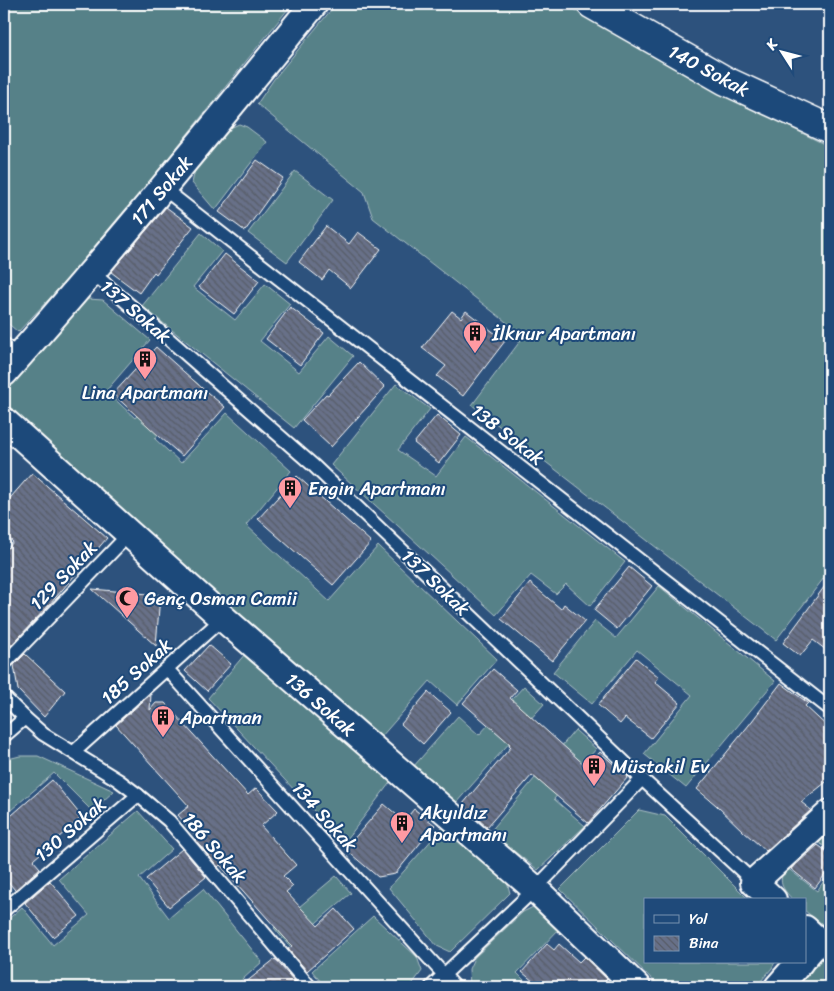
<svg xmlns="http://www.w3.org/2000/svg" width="834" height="991" font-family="Sriracha,sans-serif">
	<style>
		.grass { fill: #578188; stroke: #abc0c4 }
		.building { fill: url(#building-back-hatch); stroke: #fff }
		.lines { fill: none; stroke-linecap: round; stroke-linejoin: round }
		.service-casing { stroke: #fff; stroke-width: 16 }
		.minor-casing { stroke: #fff; stroke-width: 30 }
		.secondary-casing { stroke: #fff; stroke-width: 31 }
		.service { stroke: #1f4a7a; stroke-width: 12 }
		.minor { stroke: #1f4a7a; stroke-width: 26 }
		.secondary { stroke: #1f4a7a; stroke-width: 28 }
		.labels { text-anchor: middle; stroke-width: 4; stroke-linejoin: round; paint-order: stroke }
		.street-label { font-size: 19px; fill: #fff; stroke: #1f4a7a }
		.poi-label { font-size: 19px; fill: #fff; stroke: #1f4a7a; text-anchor: start }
	</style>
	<defs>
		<pattern id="building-back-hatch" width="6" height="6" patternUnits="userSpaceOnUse" patternTransform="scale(1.25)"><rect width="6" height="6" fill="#677088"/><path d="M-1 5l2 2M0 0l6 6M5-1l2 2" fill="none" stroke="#585c67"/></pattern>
	</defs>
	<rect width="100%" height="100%" fill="#2d527d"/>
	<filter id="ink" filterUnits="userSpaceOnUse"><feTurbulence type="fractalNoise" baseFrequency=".02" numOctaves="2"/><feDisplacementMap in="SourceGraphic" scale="10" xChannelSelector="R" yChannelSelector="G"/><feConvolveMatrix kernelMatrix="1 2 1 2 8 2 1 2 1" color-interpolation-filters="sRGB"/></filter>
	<g filter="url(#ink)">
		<g class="grass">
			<polygon points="4,4 292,4 92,253 18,332 4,320"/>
			<polygon points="336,4 565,4 715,90 830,147 830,575 827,574 776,640 472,405 524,336 373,218 364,192 257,104 274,79"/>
			<polygon points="239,124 247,127 267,142 215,210 192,183 195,170 228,129"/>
			<polygon points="295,171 333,200 287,262 248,233"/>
			<polygon points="201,233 222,251 193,287 235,320 265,284 290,304 260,341 299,372 329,336 353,356 294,428 142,306"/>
			<polygon points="88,299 103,300 150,340 106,391 135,418 179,368 199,385 155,439 181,463 227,413 291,471 246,525 329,601 378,546 497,659 457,705 430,681 381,737 236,615 4,403 4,389 76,304"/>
			<polygon points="396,384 430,409 398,450 436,476 466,437 625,562 590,606 566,584 556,594 531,575 496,615 331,465"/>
			<polygon points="659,586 775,681 686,788 644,754 692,695 637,650 592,704 553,672 595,621 616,638"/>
			<polygon points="245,654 392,780 344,843 208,698"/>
			<polygon points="524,686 544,704 455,804 413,767 458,716 479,735"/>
			<polygon points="575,730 596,749 554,799 585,826 538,870 490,832"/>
			<polygon points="20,756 38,756 114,791 92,811 54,773 4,816 4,760"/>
			<polygon points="639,810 665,816 749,900 645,900 645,962 775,962 772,968 756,987 660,987 560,889"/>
			<polygon points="138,811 172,849 139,878 169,918 203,889 262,962 234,987 4,987 4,923 22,907 53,945 89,915 59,879"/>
			<polygon points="830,824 830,851 813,838"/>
			<polygon points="443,827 505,875 510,893 450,952 437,946 389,888"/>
			<path d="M 786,867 L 817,891 L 830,872 L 830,930 L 805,911 L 805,900 L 793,900 C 782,888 777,882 786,867 Z"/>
			<polygon points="336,876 351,893 289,946 274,928"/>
			<polygon points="533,907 545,912 562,926 517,973 531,987 470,987 469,969 474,958 523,912"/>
			<polygon points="373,916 417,957 422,971 410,987 325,987 312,971"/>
			<polygon points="822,959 830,966 830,976 820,987 797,987"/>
		</g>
		<g class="building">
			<polygon points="257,160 283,178 245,231 219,212"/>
			<polygon points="166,207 193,227 156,274 154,272 139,293 111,272"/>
			<polygon points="326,226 349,244 358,232 381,249 351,288 329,270 322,280 299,262"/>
			<polygon points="225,254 259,281 234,314 199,287"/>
			<polygon points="290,307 324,333 300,365 266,339"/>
			<polygon points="452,311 461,318 466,311 505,341 463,396 437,376 446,366 422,348"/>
			<polygon points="156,347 202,388 225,407 182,456 160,437 113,394"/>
			<polygon points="359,362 385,387 331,447 302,420 326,394 328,395"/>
			<polygon points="437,415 461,435 439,463 414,443"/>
			<polygon points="32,473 107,538 50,604 4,653 4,553 13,542 4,534 4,505"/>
			<polygon points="297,476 371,542 333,585 258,519"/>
			<polygon points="629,567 652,586 617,629 594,610"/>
			<polygon points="830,579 830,653 813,640 800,656 783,643"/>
			<polygon points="530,583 561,609 564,604 585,621 552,661 501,619"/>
			<polygon points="92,589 160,595 156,646"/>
			<polygon points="209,645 231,664 207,691 185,671"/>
			<polygon points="25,654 65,691 44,717 18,690 14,665"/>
			<polygon points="636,658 659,677 655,682 680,703 651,738 625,718 620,724 598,705"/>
			<polygon points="493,669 517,690 510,698 587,767 600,752 628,777 588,823 532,775 487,827 462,805 511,747 509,745 510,744 463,703"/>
			<polygon points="781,683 808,703 805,706 830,729 830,779 801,802 811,810 766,851 744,832 716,805 697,789 749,725"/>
			<polygon points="428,692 451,712 423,744 401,724"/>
			<polygon points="151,694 150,710 156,703 165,703 248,795 256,788 278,811 261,826 296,865 283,876 293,886 286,892 318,926 336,909 354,929 307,971 288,949 292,946 220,865 218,867 195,839 197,837 178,815 189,806 116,725"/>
			<polygon points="52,780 82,817 33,860 40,868 15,890 4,877 4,822"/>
			<polygon points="384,804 404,821 414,809 435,825 395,874 378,877 345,849"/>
			<polygon points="818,845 830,854 830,868 815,888 791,869"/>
			<polygon points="182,849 206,877 169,907 146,879"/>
			<polygon points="50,881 79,916 53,937 25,903"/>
			<polygon points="547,944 554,950 559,944 579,962 584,957 607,979 599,987 540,987 522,972"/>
			<polygon points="275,959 295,982 290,987 240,987"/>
		</g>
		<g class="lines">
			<g class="service-casing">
				<g id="service">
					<polyline points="163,188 830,709"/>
					<polyline points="92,272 314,466 642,779 754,882"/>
					<polyline points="4,344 18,357"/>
					<polyline points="4,664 129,534"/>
					<polyline points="167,669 455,987"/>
					<polyline points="4,697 25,718 43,734 118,780 138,795 169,821 310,987"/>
					<polyline points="4,736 25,718"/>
					<polyline points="74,752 223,618"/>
					<polyline points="4,910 138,795"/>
					<polyline points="431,987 535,889 642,779"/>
				</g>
			</g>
			<g class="minor-casing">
				<g id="minor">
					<path d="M 4,373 C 111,253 212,128 314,4"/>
					<polyline points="4,421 223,618 535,889 637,987"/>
					<polyline points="773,900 754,882 830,813"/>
					<polyline points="805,929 818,941 805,956"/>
					<polyline points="778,987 800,962"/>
				</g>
			</g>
			<g class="secondary-casing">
				<polyline id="secondary" points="591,4 726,81 830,129"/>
			</g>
			<use href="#service" class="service"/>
			<use href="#minor" class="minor"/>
			<use href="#secondary" class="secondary"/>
		</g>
	</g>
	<defs>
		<g id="building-pin" transform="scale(1.25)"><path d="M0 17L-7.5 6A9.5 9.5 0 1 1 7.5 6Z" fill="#ff9aa2" stroke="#1f4a7a"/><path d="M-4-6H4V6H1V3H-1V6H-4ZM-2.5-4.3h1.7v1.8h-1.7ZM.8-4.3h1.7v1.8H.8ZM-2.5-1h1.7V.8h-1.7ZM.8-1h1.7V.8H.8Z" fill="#111"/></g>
		<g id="mosque-pin" transform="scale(1.25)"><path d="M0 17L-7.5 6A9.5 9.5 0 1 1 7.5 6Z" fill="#ff9aa2" stroke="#1f4a7a"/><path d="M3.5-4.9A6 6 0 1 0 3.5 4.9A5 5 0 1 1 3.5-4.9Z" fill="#111"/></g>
	</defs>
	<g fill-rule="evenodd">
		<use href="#building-pin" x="475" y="333"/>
		<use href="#building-pin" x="145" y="359"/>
		<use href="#building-pin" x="290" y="488"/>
		<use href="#mosque-pin" x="127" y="598"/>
		<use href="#building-pin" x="163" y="717"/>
		<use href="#building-pin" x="594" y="766"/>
		<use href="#building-pin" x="402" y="823"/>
	</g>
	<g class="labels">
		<g class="street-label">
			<text transform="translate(709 70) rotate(28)" y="7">140 Sokak</text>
			<text transform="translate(161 190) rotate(-50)" y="7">171 Sokak</text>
			<text transform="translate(136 311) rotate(41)" y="7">137 Sokak</text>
			<text transform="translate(508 434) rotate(38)" y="7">138 Sokak</text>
			<text transform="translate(63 575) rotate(-46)" y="7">129 Sokak</text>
			<text transform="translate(436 582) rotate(44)" y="7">137 Sokak</text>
			<text transform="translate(136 671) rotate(-42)" y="7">185 Sokak</text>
			<text transform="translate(321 704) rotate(41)" y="7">136 Sokak</text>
			<text transform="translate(325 816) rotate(48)" y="7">134 Sokak</text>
			<text transform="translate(70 829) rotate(-41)" y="7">130 Sokak</text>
			<text transform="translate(215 847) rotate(49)" y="7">186 Sokak</text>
		</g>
		<g class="poi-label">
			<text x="492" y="340">İlknur Apartmanı</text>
			<text x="145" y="399" text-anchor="middle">Lina Apartmanı</text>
			<text x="308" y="495">Engin Apartmanı</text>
			<text x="144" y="605">Genç Osman Camii</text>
			<text x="180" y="724">Apartman</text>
			<text x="612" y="773">Müstakil Ev</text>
			<text x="420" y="819">Akyıldız<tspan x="420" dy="22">Apartmanı</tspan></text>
		</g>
	</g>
	<rect width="834" height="991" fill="none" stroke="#1f4a7a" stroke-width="20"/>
	<rect x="10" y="10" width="814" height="971" fill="none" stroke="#fff" stroke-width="2" filter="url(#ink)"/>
	<rect x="644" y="898" width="162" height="65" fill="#1f4a7a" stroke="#7992af"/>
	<rect x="654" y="915" width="25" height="8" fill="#1f4a7a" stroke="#7992af"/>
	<text x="689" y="924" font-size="15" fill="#ffffff">Yol</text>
	<rect x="654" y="936" width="25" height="15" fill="url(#building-back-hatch)" stroke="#7992af"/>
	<text x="689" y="948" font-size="15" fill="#ffffff">Bina</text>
	<g transform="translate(782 52) rotate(306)" stroke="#1f4a7a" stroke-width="4" paint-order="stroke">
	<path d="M0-4L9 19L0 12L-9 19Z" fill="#ffffff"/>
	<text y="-8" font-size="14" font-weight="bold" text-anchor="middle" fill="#ffffff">K</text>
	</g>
</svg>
